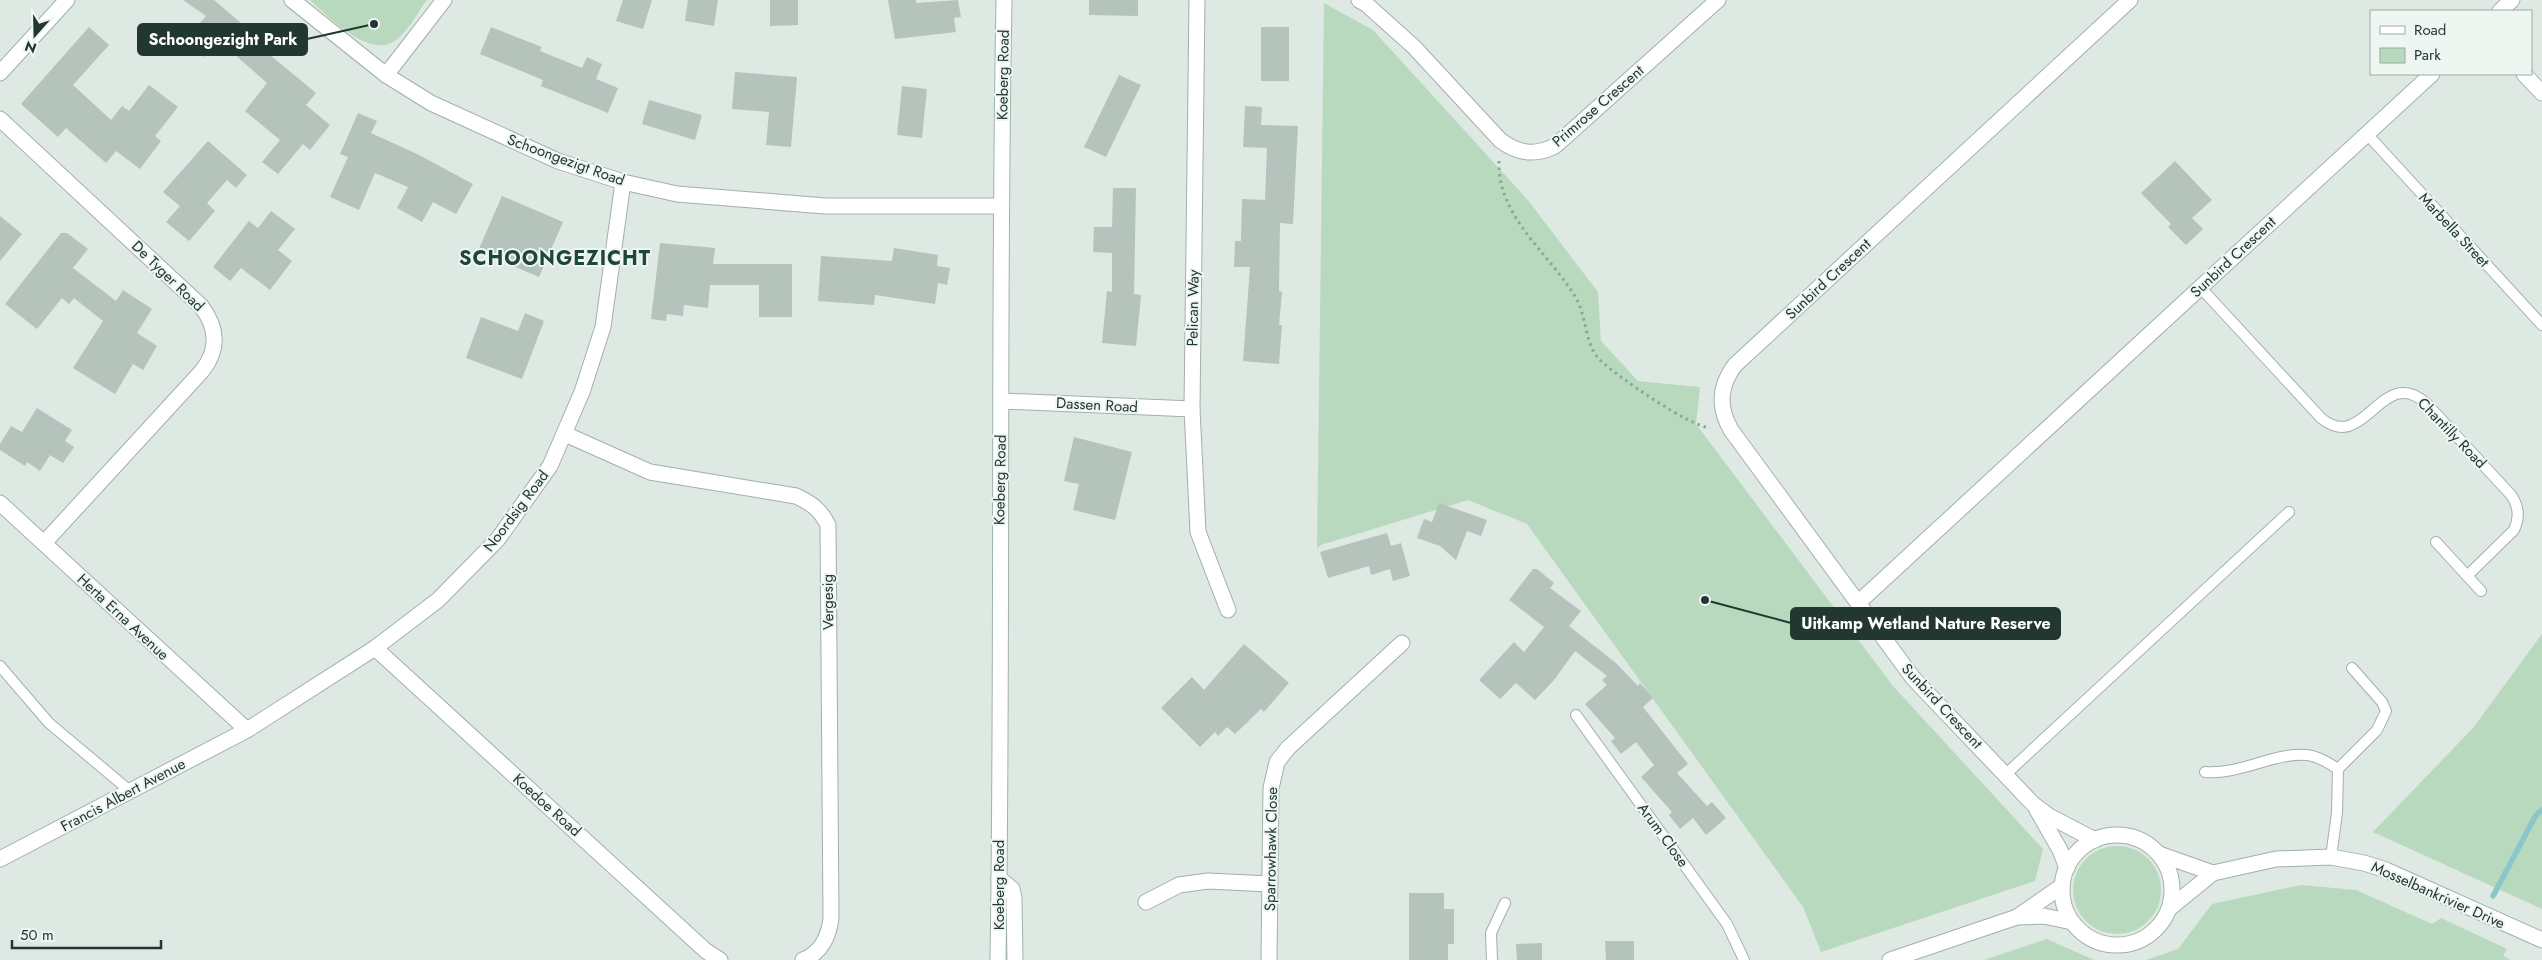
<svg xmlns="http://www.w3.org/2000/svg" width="2542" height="960" font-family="Jost,sans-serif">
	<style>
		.green { fill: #b9d9be }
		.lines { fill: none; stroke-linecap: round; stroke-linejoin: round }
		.stream { stroke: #8ac7ca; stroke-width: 5.5 }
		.building { fill: #b4c3bc }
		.service-casing { stroke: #a2b0a9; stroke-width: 12 }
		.minor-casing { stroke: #a2b0a9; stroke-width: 17 }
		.tertiary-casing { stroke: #a2b0a9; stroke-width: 17 }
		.secondary-casing { stroke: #9fb3aa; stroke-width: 17 }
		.path { stroke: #81aa99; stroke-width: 3; stroke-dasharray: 2.5 4; stroke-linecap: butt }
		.service { stroke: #fff; stroke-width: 10 }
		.minor { stroke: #fff; stroke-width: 15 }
		.tertiary { stroke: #fff; stroke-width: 15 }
		.secondary { stroke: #fff; stroke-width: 15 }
		.labels { text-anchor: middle; stroke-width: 4; stroke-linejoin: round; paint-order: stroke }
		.street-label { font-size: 15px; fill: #21372f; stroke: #eef6f1 }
		.district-label { font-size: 20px; font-weight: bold; letter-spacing: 1px; fill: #1f4739; stroke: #eef6f1 }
		.leader { fill: none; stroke: #21372f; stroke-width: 2 }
		.callout-dot { fill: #21372f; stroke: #eef6f1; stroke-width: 2 }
		.callout { fill: #21372f; stroke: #21372f; stroke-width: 2 }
		.callout-label { font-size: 16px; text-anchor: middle; font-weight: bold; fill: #fff }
	</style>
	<rect width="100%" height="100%" fill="#dee9e3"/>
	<g class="green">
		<path d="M 310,0 L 427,0 C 418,12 408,31 396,40 C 370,60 329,17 310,0 Z"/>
		<polygon points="1324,3 1373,30 1527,199 1598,292 1601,341 1638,381 1700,387 1696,424 1893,686 2043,849 2035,881 1821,952 1803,907 1527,524 1468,500 1321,545 1317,548"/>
		<polygon points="2542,634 2542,909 2373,832 2473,728"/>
		<circle cx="2117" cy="890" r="44"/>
		<polygon points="2301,885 2356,890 2432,924 2441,918 2507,949 2503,956 2511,960 2146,960 2178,949 2212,904"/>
		<polygon points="2047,939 2094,960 1984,960"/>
	</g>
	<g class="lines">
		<polyline class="stream" points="2493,896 2536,815 2542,810"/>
	</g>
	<g class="building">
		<polygon points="183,0 214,0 268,46 264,50 316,93 306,105 330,125 310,150 303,144 278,174 262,162 280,140 245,111 267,83 218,40 204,57 184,41 206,16"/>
		<polygon points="623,0 652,0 643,29 616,21"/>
		<polygon points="688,0 718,0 714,26 685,21"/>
		<polygon points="770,0 798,0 798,25 770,26"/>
		<polygon points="888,0 916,0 916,3 958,0 961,17 954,18 956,32 895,39"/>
		<polygon points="1089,0 1138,0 1138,16 1089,15"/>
		<polygon points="89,27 109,45 73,85 111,120 122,106 129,111 149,85 178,107 155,136 161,141 140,169 116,151 106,163 66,128 58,137 21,104"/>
		<polygon points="491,27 542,47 540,51 582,68 587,57 602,64 596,79 618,88 608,113 541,86 543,80 480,54"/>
		<rect x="1261" y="27" width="28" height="54"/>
		<polygon points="735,72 797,77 791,147 766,145 769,112 732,109"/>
		<polygon points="1119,75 1141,85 1106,157 1084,147"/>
		<polygon points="902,86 927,89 922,138 897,135"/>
		<polygon points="649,100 702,115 695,140 642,124"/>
		<polygon points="1245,106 1262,107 1261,125 1298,126 1293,224 1280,223 1279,291 1282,292 1279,325 1282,325 1279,364 1243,361 1250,267 1234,267 1235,241 1241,241 1242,199 1265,200 1267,148 1243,147"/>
		<polygon points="358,113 377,121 371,133 417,154 473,184 456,214 433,202 422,222 397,208 408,187 375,173 359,210 330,197 348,157 340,154"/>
		<polygon points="208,141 247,175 236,188 227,180 207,203 215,211 189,241 166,222 180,206 163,192"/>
		<polygon points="2175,161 2212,200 2192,218 2203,229 2186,245 2168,227 2171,224 2141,193"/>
		<polygon points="1113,188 1136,188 1134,294 1141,295 1136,346 1102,343 1107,291 1112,292 1112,253 1093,252 1094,227 1112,227"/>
		<polygon points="502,196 563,222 539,277 478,251"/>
		<polygon points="271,211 295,229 278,250 292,261 270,290 241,268 230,281 213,267 249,221 258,228"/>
		<polygon points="0,216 22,234 0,261"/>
		<polygon points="61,233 67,233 88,249 73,268 116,301 123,290 152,309 137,333 157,346 143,370 133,364 115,394 73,368 103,321 74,298 69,304 62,298 37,329 5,304"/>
		<polygon points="660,243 715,248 713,264 792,264 792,317 759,317 759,285 710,285 708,308 684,305 683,316 667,314 666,321 651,319"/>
		<polygon points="894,248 938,255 937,266 950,268 947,285 938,283 935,304 875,295 874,305 818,301 821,256 892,261"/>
		<polygon points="525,313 544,321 522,379 466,358 481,317 518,331"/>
		<polygon points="37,408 72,430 65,441 74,447 63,463 50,455 40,471 27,462 25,466 0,450 0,444 11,426 22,432"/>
		<polygon points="1074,437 1132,452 1115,520 1073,510 1079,484 1064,481"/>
		<polygon points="1439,503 1487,520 1481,536 1467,531 1456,560 1440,546 1417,538 1424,519 1432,522"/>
		<polygon points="1387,533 1391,546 1401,543 1410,576 1393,581 1390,569 1371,575 1369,566 1328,578 1320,552"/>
		<polygon points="1533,569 1537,569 1554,583 1550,588 1581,611 1569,626 1616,663 1638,686 1640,683 1653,698 1643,707 1688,764 1677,773 1707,806 1712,802 1726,818 1706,835 1693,818 1680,829 1669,815 1672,812 1641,777 1654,765 1636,742 1621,754 1611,741 1615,738 1585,704 1607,685 1602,680 1607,676 1575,651 1554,680 1535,700 1516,683 1500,699 1479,680 1514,642 1524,652 1544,627 1509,600"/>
		<polygon points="1244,644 1289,683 1264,712 1261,709 1235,734 1227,727 1218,736 1215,732 1200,747 1161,708 1192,677 1204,690"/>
		<polygon points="1409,893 1444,893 1444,909 1454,909 1454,944 1448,944 1448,960 1409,960"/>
		<polygon points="1605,941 1634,941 1634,960 1606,960"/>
		<polygon points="1542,943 1542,960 1517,960 1516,944"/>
	</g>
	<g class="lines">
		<g class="service-casing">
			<g id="service">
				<polyline points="2367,134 2542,325"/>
				<path d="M 2200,287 L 2321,418 C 2365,455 2382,362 2427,404 L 2511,495 C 2519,506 2520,517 2514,530 L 2467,576"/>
				<polyline points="2436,542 2481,591"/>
				<polyline points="0,666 49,723 130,791"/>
				<polyline points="1576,715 1727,924 1744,960"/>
				<path d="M 2205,772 C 2240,775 2275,752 2307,755 C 2318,756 2329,763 2338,769"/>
				<polyline points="2006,774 2289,512"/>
				<polyline points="2331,857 2337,813 2338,769 2377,730 2386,711 2382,702 2352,668"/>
				<polyline points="1492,960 1491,933 1505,903"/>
			</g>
		</g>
		<g class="minor-casing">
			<g id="minor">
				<polyline points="292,0 386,75 431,103 558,161 623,182 677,194 825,206 1000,206"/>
				<polyline points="1197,0 1192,409 1198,532 1228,610"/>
				<path d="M 1359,0 L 1366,4 L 1414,47 L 1500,140 C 1518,154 1535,156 1555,146 L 1718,0"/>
				<polyline points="2500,11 2512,0"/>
				<polyline points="0,73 67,0"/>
				<polyline points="2524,74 2542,93"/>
				<polyline points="386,75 444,0"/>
				<path d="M 0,119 L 201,306 C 218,328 219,350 202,371 L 44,543"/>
				<polyline points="1002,401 1192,409"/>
				<path d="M 565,434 L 650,472 L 796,496 C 811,503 820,509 828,525 L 831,918 C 829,936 821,953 803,960"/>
				<polyline points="0,503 247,730"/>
				<polyline points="1858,603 2432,74"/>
				<polyline points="375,648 706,951 720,960"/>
				<polyline points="2037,810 2060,850 2067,868"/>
				<path d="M 2095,840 L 2049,816 L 2033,804 L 1913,678 L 1731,430 C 1718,407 1719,386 1735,365 L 2130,0"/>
				<polyline points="0,859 247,730 375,648 438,600 498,539 550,466 582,392 603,327 623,182"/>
				<polyline points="1146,902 1179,885 1208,881 1270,884"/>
				<polyline points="1269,960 1271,788 1277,762 1288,748 1402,643"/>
			</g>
		</g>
		<g class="tertiary-casing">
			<g id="tertiary">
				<circle cx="2117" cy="890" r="55"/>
				<polyline points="2159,854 2213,873"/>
				<polyline points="2170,908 2213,873 2276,859 2331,857 2364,863 2386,870 2542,940"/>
				<polyline points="2017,917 2044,916 2072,922"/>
				<polyline points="1890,960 2017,917 2062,886"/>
			</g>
		</g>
		<g class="secondary-casing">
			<g id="secondary">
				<polyline points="999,878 1012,889 1014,898 1015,960"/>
				<path d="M 998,960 C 1003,640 998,320 1004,0"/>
			</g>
		</g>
		<path class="path" d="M 1499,161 C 1497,217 1550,254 1576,298 C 1587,316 1584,345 1601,361 C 1618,377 1689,426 1710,428"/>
		<use href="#service" class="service"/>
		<use href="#minor" class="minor"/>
		<use href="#tertiary" class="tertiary"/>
		<use href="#secondary" class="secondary"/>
	</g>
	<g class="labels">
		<g class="street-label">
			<text transform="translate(1003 75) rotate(-89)" y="5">Koeberg Road</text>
			<text transform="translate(1598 106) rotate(-41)" y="5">Primrose Crescent</text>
			<text transform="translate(566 160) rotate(20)" y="5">Schoongezigt Road</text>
			<text transform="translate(2454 230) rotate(47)" y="5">Marbella Street</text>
			<text transform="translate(2233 257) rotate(-43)" y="5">Sunbird Crescent</text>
			<text transform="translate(168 276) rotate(44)" y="5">De Tyger Road</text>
			<text transform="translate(1828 279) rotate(-43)" y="5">Sunbird Crescent</text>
			<text transform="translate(1193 308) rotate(-89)" y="5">Pelican Way</text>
			<text transform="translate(1097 405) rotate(3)" y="5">Dassen Road</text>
			<text transform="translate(2452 433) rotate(46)" y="5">Chantilly Road</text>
			<text transform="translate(1000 480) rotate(-89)" y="5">Koeberg Road</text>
			<text transform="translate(516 511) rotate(-53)" y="5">Noordsig Road</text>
			<text transform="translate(828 602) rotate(-91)" y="5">Vergesig</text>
			<text transform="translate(123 617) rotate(43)" y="5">Herta Erna Avenue</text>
			<text transform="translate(1942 706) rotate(47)" y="5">Sunbird Crescent</text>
			<text transform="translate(123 795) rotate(-28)" y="5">Francis Albert Avenue</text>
			<text transform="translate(547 805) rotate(42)" y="5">Koedoe Road</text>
			<text transform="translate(1663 835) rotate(54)" y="5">Arum Close</text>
			<text transform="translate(1271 849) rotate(-89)" y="5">Sparrowhawk Close</text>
			<text transform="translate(999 885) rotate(-90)" y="5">Koeberg Road</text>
			<text transform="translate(2438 895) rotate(24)" y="5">Mosselbankrivier Drive</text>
		</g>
		<g class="district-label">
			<text x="555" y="265">SCHOONGEZICHT</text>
		</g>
	</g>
	<path class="leader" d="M374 24L307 39M1705 600L1791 623"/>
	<g class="callout-dot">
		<circle cx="374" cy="24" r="5"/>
		<circle cx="1705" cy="600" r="5"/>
	</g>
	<g class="callout">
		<rect x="138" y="24" width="169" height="31" rx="5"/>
		<rect x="1791" y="608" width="269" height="31" rx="5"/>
	</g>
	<g class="callout-label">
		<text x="223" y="45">Schoongezight Park</text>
		<text x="1926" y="629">Uitkamp Wetland Nature Reserve</text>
	</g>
	<rect x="2370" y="10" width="162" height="65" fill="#eef6f1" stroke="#9caaa3"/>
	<rect x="2380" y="26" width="25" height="8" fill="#ffffff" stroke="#9caaa3"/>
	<text x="2414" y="35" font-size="15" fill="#21372f">Road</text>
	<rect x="2380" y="48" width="25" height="15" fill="#b9d9be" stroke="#9caaa3"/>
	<text x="2414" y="60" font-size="15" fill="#21372f">Park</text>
	<g transform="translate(35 35) rotate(200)" stroke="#eef6f1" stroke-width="4" paint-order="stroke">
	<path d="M0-4L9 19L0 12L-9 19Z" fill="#21372f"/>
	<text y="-8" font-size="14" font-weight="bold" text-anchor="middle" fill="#21372f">N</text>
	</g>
	<path d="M12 940v8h149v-8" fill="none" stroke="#21372f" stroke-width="2.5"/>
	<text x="20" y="940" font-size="15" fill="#21372f" stroke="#eef6f1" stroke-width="4" paint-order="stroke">50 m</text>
</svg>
